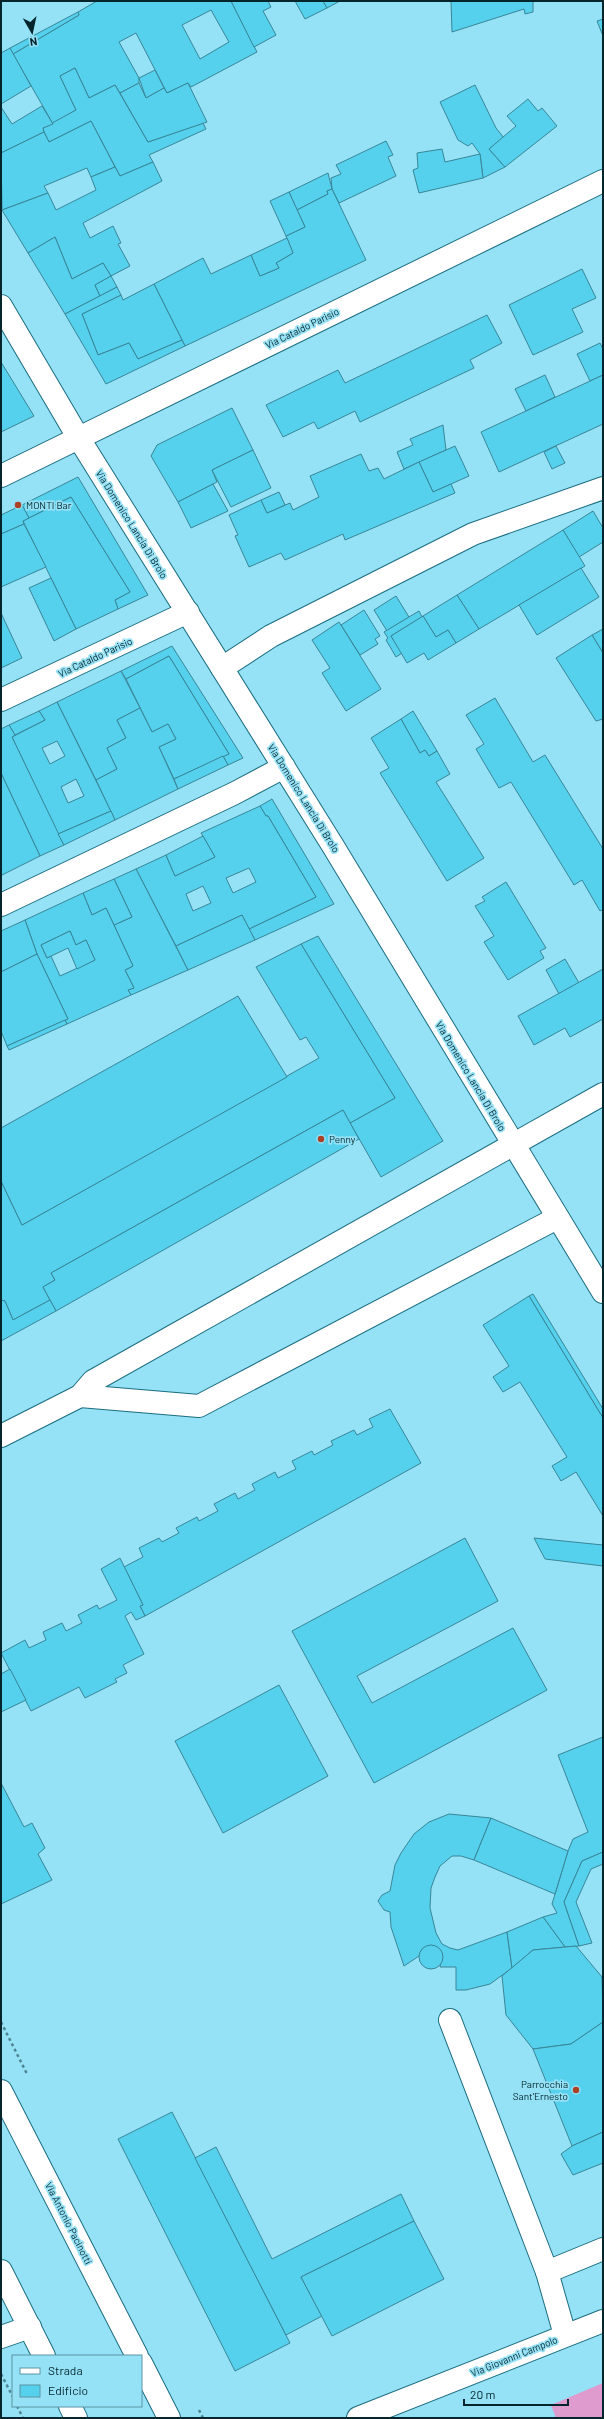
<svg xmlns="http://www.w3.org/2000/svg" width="604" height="2419" font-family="Barlow,sans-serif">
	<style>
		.green { fill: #df9bce }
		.building { fill: #56d1ed; stroke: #388698; fill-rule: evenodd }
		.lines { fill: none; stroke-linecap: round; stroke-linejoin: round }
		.minor-casing { stroke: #1a6d7f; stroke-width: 24 }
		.path { stroke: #4f8694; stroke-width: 2.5; stroke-dasharray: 3 3; stroke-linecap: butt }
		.minor { stroke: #fff; stroke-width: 22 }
		.poi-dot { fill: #aa4125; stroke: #95e1f5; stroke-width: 1.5 }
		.labels { text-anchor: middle; stroke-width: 3.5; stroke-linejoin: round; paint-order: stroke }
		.street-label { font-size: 10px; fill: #04252c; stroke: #95e1f5 }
		.poi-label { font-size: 10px; fill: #04252c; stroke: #95e1f5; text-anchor: start }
	</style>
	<rect width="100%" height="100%" fill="#95e1f5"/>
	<polygon class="green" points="603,2383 603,2418 556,2418 551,2405"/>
	<g class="building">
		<path d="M 97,1 L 231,1 L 257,52 L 191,87 L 188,83 L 167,93 L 136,33 L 119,42 L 139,78 L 139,83 L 120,93 L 115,85 L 89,98 L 75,68 L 60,76 L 76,110 L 53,124 L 13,54 L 79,15 L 78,12 ZM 211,10 L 229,42 L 200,59 L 182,25 Z"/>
		<polygon points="231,1 268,1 271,7 263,11 276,35 254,47"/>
		<polygon points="295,1 323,1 327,8 305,19"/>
		<polygon points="323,1 340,1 327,8"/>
		<polygon points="451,1 533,1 533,12 525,14 524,9 452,32"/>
		<polygon points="78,12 79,15 13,54 10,48"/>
		<polygon points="603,19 603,36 597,21"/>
		<polygon points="10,48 31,86 1,104 1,53"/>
		<polygon points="75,68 89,98 115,85 148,142 203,123 206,129 149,155 153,162 120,176 91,121 49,142 44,132 43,128 76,110 60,76"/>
		<polygon points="155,70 164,88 146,98 139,78"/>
		<polygon points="139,83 146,98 164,88 167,93 188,83 207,122 148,142 120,93"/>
		<polygon points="475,85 496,128 504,138 489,149 505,167 483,178 480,154 472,143 468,146 458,140 440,102"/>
		<polygon points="528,99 538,111 542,108 557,126 505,167 489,149 516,126 507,116"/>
		<polygon points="42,106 53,124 43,128 44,132 1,153 1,107 12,124"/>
		<polygon points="91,121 115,167 91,177 87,168 44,186 48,193 2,210 1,153 44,132 49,142"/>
		<polygon points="386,141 393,155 388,157 396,176 339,203 332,189 331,178 341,174 336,165"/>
		<polygon points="442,149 445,162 480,154 483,178 419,193 413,170 418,168 417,153"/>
		<polygon points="153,162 162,181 83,223 90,238 113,226 121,243 118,244 130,266 111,276 103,263 72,279 55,237 28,253 2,210 48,193 56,210 96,190 91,177 115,167 120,176"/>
		<polygon points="328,173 332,189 327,191 328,194 297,210 289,192"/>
		<polygon points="332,189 366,260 185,346 154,284 203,258 211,274 251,255 260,276 279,268 276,263 293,253 286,236 305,227 297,210 328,194 327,191"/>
		<polygon points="289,192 305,227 286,236 270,201"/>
		<polygon points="55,237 72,279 103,263 111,276 95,285 100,296 65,314 28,253"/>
		<polygon points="287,238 293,253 276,263 279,268 260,276 251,255"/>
		<polygon points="582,269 596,298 572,309 583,332 533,355 509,305"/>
		<polygon points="111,276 117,287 100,296 95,285"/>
		<polygon points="154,284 182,340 138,359 129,343 98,355 82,314 121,295 123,300"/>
		<polygon points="117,287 121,295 82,314 98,355 129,343 138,359 182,340 185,346 106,384 65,314"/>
		<polygon points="487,315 502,343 470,360 474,368 360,422 355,411 318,429 314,422 283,437 266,405 338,370 345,383"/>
		<polygon points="600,343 603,349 603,375 590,381 577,354"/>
		<polygon points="1,362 34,416 1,432"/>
		<polygon points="545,375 555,397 526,411 515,389"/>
		<polygon points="603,375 603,424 499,472 481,432"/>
		<polygon points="232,408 253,450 212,470 217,482 178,502 151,456 157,445"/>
		<polygon points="443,425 446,450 404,469 397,452 413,445 410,439"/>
		<polygon points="455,446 469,476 433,492 419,462"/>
		<polygon points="556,446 565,463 552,469 544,452"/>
		<polygon points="253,450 271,488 231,507 212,470"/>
		<polygon points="361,454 369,471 378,468 384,479 419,462 433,492 451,484 455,493 345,540 343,534 285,560 281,553 249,567 235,536 238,535 229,515 261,500 267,513 290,503 293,510 319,497 310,476"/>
		<polygon points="78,477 148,595 118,609 115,600 130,592 71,497 29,518 22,505"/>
		<polygon points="213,484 228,511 191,528 178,502"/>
		<polygon points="279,492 285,505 267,513 261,500"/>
		<polygon points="71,497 130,592 115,600 118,609 76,629 23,521"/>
		<polygon points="22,505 29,518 23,521 24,524 1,534 1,515"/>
		<polygon points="593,511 603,528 603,542 579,557 563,530"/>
		<polygon points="24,524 46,567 1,587 1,534"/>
		<polygon points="563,530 585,566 479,629 457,595"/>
		<polygon points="581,568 599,597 537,635 519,605"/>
		<polygon points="51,578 76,629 54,641 29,588"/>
		<polygon points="457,595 479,629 456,643 448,630 436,637 423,616"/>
		<polygon points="396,596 409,617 387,631 374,610"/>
		<polygon points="364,610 380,636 375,639 378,644 360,655 341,625"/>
		<polygon points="419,611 422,617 391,636 402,653 396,657 386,640 388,638 384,632"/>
		<polygon points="1,613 22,658 1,668"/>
		<polygon points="423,616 436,637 448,630 456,643 428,660 424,653 407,663 391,636"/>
		<polygon points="339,622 381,689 346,711 322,673 330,668 312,640"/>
		<polygon points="603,629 603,653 592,635"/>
		<polygon points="592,635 603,653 603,719 596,721 556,658"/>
		<polygon points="172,646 243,758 228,765 223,756 229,754 169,656 126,679 121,671"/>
		<polygon points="169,656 229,754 174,779 159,747 176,739 168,724 152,732 126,679"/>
		<polygon points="121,671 140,708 117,720 126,738 107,748 117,769 96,780 57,702"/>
		<polygon points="495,698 533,762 545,755 603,849 603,909 600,911 582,880 574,885 511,782 499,788 476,749 484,744 466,715"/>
		<path d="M 57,702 L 111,811 L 58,834 L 12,737 L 45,720 L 39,711 ZM 57,741 L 65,756 L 50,764 L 42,748 ZM 76,779 L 84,796 L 68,803 L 61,787 Z"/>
		<polygon points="140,708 152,732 168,724 176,739 159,747 178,789 115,820 96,780 117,769 107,748 126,738 117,720"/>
		<polygon points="39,711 45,720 15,735 9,725"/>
		<polygon points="413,711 437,751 429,756 425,750 420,753 401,719"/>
		<polygon points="401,719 420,753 425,750 429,756 437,751 450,774 436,782 484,858 447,881 380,773 389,768 371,738"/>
		<polygon points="9,725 15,735 12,737 64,845 40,856 1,773 1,729"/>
		<polygon points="223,756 228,765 178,789 174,779"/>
		<polygon points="1,773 40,856 2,875 1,872"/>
		<polygon points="272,799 334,904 255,940 249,929 316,897 268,816 266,816 260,806"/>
		<path d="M 260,806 L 266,816 L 268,816 L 316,897 L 249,929 L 242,915 L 176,946 L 136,869 L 166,855 L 175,876 L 215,857 L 201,833 ZM 249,868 L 256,882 L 233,893 L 226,878 ZM 203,886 L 211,903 L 193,911 L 186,894 Z"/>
		<polygon points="111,811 115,820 64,845 58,834"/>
		<polygon points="203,836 215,857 175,876 166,855"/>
		<polygon points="136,869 188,970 131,995 128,990 134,988 125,970 133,966 114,925 132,917 114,879"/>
		<polygon points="114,879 132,917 114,925 106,908 92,915 83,893"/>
		<polygon points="506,882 546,948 540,951 544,958 508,980 484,942 494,936 475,906 485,901 482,897"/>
		<path d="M 83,893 L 92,915 L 106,908 L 133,966 L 125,970 L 134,988 L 128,990 L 131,995 L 67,1024 L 65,1020 L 68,1019 L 37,954 L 25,920 ZM 70,931 L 76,945 L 86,940 L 95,960 L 60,976 L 51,956 L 47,958 L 41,945 Z"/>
		<polygon points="242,915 255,940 188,970 176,946"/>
		<polygon points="25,920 37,954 1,972 1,931"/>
		<polygon points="70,931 76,945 86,940 95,960 77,969 68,948 47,958 41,945"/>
		<polygon points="318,936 443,1141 381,1177 350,1123 395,1098 301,944"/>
		<polygon points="301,944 395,1098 350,1123 343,1110 51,1273 55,1280 43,1287 50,1300 13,1320 5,1301 1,1300 1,1181 22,1225 319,1058 306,1037 300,1040 256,967"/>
		<polygon points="37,954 68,1019 7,1046 1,1031 1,972"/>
		<polygon points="565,959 579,983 559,994 546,970"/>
		<polygon points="603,969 603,1019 570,1037 565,1028 534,1045 518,1016"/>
		<polygon points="238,996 287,1077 22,1225 1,1181 1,1128"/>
		<polygon points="65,1020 67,1024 9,1050 7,1046"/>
		<polygon points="343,1110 359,1139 56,1311 43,1287 55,1280 51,1273"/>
		<polygon points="533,1294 603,1409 603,1418 529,1296"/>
		<polygon points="529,1296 603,1418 603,1516 576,1472 561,1481 552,1466 567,1457 520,1382 503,1392 493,1377 509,1366 483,1325"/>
		<polygon points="1,1300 5,1301 13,1320 50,1300 56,1311 1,1341"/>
		<polygon points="390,1409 421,1463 145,1616 140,1606 143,1605 124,1567 143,1557 139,1548 159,1538 162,1542 179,1533 176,1528 197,1517 199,1521 218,1511 214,1504 235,1493 238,1499 255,1490 252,1484 275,1472 278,1478 296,1469 292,1461 312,1451 314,1455 333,1445 331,1441 354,1430 357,1435 373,1427 369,1419"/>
		<polygon points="465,1538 498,1601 357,1676 372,1703 513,1628 547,1690 374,1783 292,1631"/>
		<polygon points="534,1538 603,1545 603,1566 545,1559"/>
		<polygon points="120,1558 143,1605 140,1606 145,1616 136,1620 131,1612 125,1616 144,1654 123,1665 127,1673 115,1679 117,1682 85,1698 79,1687 31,1711 1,1653 25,1640 29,1648 46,1640 43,1632 62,1623 66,1631 82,1623 78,1615 97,1605 99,1609 117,1600 101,1569"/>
		<polygon points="10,1669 26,1700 1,1712 1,1674"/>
		<polygon points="279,1685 328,1776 223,1833 175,1741"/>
		<polygon points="603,1737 603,1852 582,1861 564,1902 579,1946 565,1947 543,1917 557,1913 552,1904 568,1851 573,1839 588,1832 558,1755"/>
		<polygon points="1,1783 24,1827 32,1823 45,1848 38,1854 52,1880 1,1904"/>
		<polygon points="449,1814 491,1818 474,1860 461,1856 452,1856 440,1866 435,1877 431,1888 430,1908 436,1933 442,1944 450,1948 458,1950 507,1932 512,1968 490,1984 466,1990 456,1990 456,1967 440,1967 442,1955 435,1946 423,1948 419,1956 404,1966 391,1927 390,1912 384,1910 378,1901 382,1895 390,1891 395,1865 401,1853 414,1834 429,1822"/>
		<polygon points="491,1818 568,1851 555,1894 474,1860"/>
		<polygon points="603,1852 603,1864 591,1869 576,1902 592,1943 579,1946 564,1902 582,1861"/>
		<polygon points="543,1917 565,1947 533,1950 512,1968 507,1932"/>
		<circle cx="431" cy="1957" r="12"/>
		<polygon points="576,1946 602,1977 603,2022 571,2044 533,2049 506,2015 502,1976 533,1950"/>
		<polygon points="603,2022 603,2132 572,2146 533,2049 571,2044"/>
		<polygon points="172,2112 290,2343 235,2371 118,2139"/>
		<polygon points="603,2132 603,2163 573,2175 561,2154 572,2146"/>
		<polygon points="216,2147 272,2259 401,2194 414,2221 301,2277 322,2316 286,2335 195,2158"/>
		<polygon points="414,2221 444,2279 332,2336 301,2277"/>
	</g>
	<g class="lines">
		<g class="minor-casing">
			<g id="minor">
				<polyline points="1,306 78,437 333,846 603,1292"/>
				<polyline points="1,476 603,181"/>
				<polyline points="222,668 271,636 473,534 603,488"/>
				<polyline points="1,700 188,612"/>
				<polyline points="1,905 235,793 284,767"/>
				<polyline points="80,1396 199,1406 557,1218"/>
				<polyline points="1,1436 80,1396 93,1381 603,1094"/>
				<polyline points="450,2020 547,2272 565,2335"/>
				<polyline points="1,2091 137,2356"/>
				<polyline points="1,2271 44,2356"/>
				<polyline points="547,2272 603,2249"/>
				<polyline points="1,2337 30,2327"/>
				<polyline points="141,2363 169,2418"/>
				<polyline points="70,2406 76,2418"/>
				<polyline points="358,2418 603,2321"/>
			</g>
		</g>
		<g class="path">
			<polyline points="1,2022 27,2074"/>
			<polyline points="1,2374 13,2397"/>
			<polyline points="17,2406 23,2418"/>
			<polyline points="199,2410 203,2418"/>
		</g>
		<use href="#minor" class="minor"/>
	</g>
	<g class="poi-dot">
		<circle cx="18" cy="505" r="4"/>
		<circle cx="321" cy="1139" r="4"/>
		<circle cx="576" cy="2090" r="4"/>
	</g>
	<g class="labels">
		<g class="street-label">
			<text transform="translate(302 328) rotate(-26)" y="4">Via Cataldo Parisio</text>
			<text transform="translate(132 524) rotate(58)" y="4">Via Domenico Lancia Di Brolo</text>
			<text transform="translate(95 657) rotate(-25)" y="4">Via Cataldo Parisio</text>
			<text transform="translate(304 798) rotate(58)" y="4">Via Domenico Lancia Di Brolo</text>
			<text transform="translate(471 1076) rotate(59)" y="4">Via Domenico Lancia Di Brolo</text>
			<text transform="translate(69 2223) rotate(63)" y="4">Via Antonio Pacinotti</text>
			<text transform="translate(514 2356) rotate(-22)" y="4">Via Giovanni Campolo</text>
		</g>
		<g class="poi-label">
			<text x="26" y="509">MONTI Bar</text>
			<text x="329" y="1143">Penny</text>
			<text x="568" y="2088" text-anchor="end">Parrocchia<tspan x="568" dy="12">Sant'Ernesto</tspan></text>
		</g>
	</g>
	<rect width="604" height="2419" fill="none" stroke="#04252c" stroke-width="4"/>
	<rect x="12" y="2355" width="130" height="52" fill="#95e1f5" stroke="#5b96a5"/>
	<rect x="20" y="2368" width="20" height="6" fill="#ffffff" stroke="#5b96a5"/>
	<text x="48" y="2375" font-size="12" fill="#04252c">Strada</text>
	<rect x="20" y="2385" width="20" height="12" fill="#56d1ed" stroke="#5b96a5"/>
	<text x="48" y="2395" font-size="12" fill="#04252c">Edificio</text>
	<g transform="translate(32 32) rotate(171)" stroke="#95e1f5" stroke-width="3" paint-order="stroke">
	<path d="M0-3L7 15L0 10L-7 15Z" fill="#04252c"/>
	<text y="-6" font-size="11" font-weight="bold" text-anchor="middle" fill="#04252c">N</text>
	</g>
	<path d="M464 2399v6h104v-6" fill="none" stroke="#04252c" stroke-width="2"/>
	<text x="470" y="2399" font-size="12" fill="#04252c" stroke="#95e1f5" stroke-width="3" paint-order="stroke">20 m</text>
</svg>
